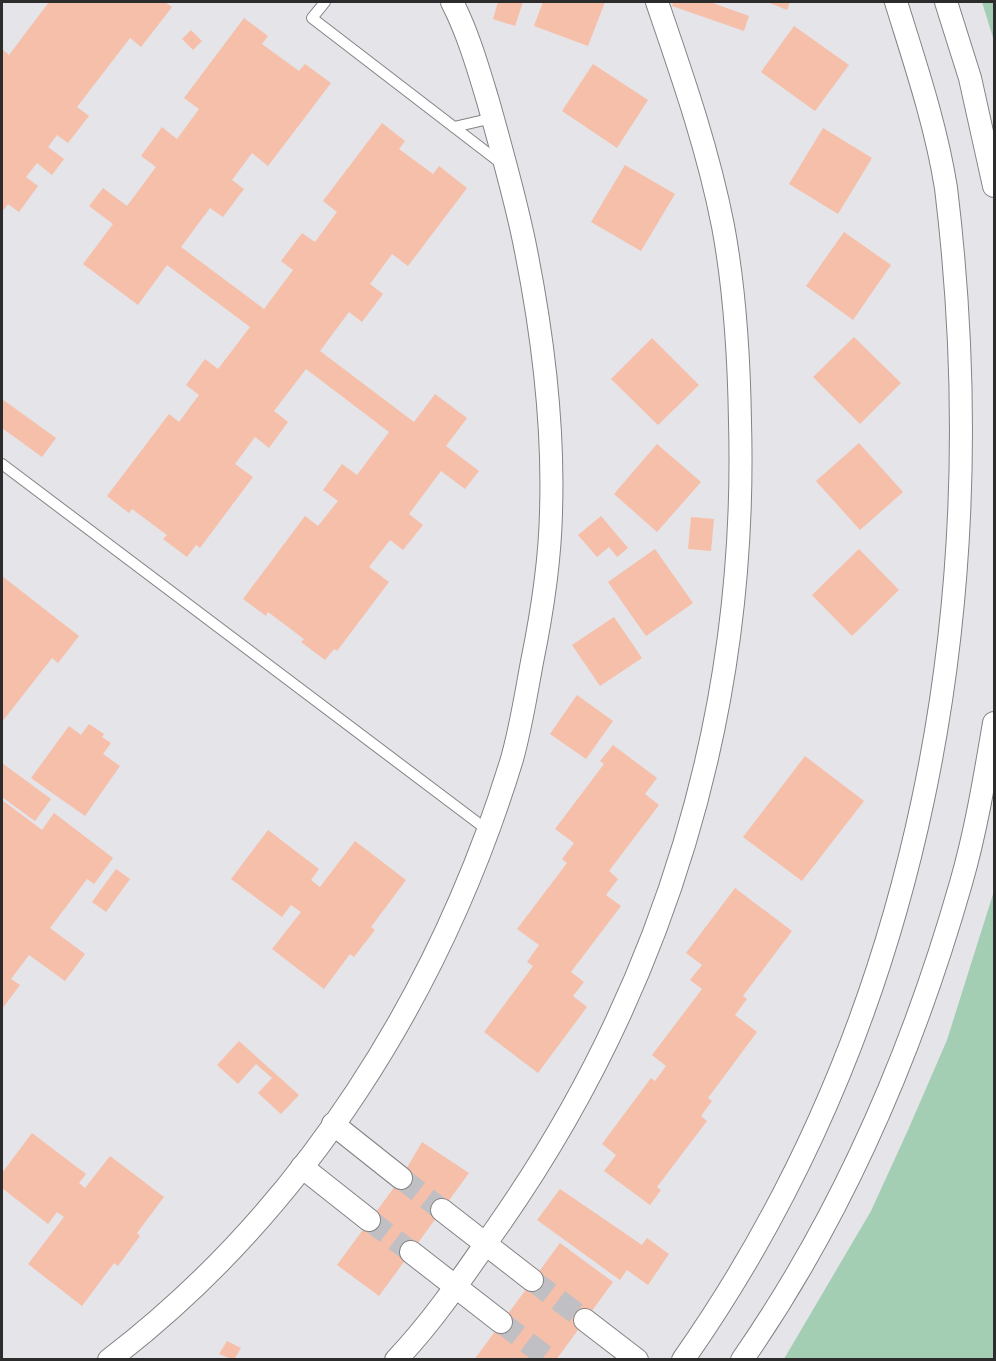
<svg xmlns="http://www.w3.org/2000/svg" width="996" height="1361" font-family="Barlow,sans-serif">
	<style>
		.green { fill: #a4ceb4 }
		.building { fill: #f6bfa9 }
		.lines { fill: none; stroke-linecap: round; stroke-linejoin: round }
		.street-tunnel { stroke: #c0bfc3; stroke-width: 22; stroke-dasharray: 22 11; stroke-linecap: butt }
		.lane-casing { stroke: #838386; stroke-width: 12 }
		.street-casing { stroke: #838386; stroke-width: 24 }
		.lane { stroke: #fff; stroke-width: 10 }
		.street { stroke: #fff; stroke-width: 22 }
	</style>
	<rect width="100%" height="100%" fill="#e5e4e8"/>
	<g class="green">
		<polygon points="982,2 994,2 994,41"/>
		<polygon points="994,891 994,1359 784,1359 871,1211 908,1130 947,1040"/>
	</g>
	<g class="building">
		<polygon points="49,2 165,2 172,7 141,47 130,38 77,107 89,116 68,143 57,135 48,147 64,159 52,175 37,163 26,177 38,186 19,212 8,204 2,212 2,49 9,55"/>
		<polygon points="498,2 523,2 515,26 493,19"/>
		<polygon points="543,2 605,2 588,46 534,26"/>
		<polygon points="673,2 710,2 749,16 744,31 672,6"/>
		<polygon points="767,2 790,2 787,10"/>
		<polygon points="244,18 268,36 262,44 299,71 305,64 331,83 268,166 252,153 232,180 244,189 223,217 210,208 181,247 264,309 293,270 281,261 302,233 315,242 337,212 323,201 382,123 405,141 399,149 433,174 439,166 467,188 408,266 392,254 370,284 383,294 362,322 349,312 320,351 414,422 435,394 467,418 446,446 479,471 465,489 441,471 409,514 423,525 403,550 390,540 369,567 389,582 337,651 334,649 325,660 301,642 304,639 268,612 266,616 243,599 305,516 318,526 338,501 323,490 342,464 357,475 389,432 306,369 274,411 288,422 269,448 255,437 235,464 253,477 200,548 196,545 187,557 163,539 167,535 132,509 129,513 107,496 169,414 179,422 199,395 186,385 205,359 218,369 250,327 167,265 138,305 83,264 113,224 89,206 103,188 127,206 156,167 141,156 162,127 177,139 199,109 184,98"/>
		<polygon points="794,26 849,65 815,111 761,72"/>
		<polygon points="191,30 202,41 193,50 182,39"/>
		<polygon points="593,64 648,100 617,148 562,111"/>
		<polygon points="823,128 872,158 838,214 789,184"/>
		<polygon points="625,165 675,194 641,251 591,222"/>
		<polygon points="844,232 891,265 853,320 806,286"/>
		<polygon points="854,337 901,383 860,424 813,377"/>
		<polygon points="652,338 699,385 658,425 611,379"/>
		<polygon points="2,399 56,438 42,457 2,428"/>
		<polygon points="859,443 903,492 860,530 816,481"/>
		<polygon points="657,444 701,482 657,532 614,494"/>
		<polygon points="601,516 628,548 617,557 609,547 597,557 578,535"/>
		<polygon points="691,517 714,519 711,551 688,549"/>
		<polygon points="655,549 693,603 646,636 608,582"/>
		<polygon points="859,549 899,590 852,636 812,595"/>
		<polygon points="2,576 79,636 58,663 52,658 2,722"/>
		<polygon points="614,617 642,658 600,686 572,645"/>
		<polygon points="577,695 613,721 586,759 550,734"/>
		<polygon points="89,724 104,734 102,737 111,743 103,754 120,766 85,816 31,778 69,726 81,735"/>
		<polygon points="613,745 657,778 645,794 659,805 609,871 618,879 606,895 621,906 571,972 584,982 573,996 587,1007 538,1073 484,1032 533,966 527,962 539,945 517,929 567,863 562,859 574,843 555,829 604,764 600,761"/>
		<polygon points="805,756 864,801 802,881 743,837"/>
		<polygon points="2,763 51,799 35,821 2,797"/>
		<polygon points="2,800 42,830 54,813 113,858 94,884 87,879 50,928 85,954 65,981 29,955 11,979 20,985 2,1009"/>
		<polygon points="268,830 319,869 311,880 320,887 355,841 406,880 371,927 375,930 354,957 350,954 324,989 272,949 301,912 291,905 282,917 231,879"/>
		<polygon points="116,869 130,879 106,912 92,902"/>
		<polygon points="735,888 792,931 743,996 747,999 735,1015 757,1032 708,1098 712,1101 701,1116 707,1121 657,1187 661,1190 650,1205 604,1171 616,1155 602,1144 651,1078 655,1081 666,1066 652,1055 702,989 690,980 702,965 686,953"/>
		<polygon points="239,1041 299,1095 281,1114 258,1093 272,1078 256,1064 238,1084 217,1065"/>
		<polygon points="32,1133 86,1174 79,1183 85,1188 110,1156 164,1197 137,1233 140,1236 118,1266 114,1263 82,1306 28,1264 64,1217 57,1212 48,1224 2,1188 2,1173"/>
		<polygon points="422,1142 469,1173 379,1296 337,1265 401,1178"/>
		<polygon points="560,1189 642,1245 647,1238 669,1254 648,1285 627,1270 620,1280 537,1220"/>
		<polygon points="560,1243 613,1282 556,1360 474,1360"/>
		<polygon points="227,1341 241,1348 234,1360 219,1354"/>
	</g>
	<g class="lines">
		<g class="street-tunnel">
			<polyline points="401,1178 442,1210"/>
			<polyline points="369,1220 411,1252"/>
			<polyline points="532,1280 585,1320"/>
			<polyline points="501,1322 550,1360"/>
		</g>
		<g class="lane-casing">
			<g id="lane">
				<polyline points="325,2 312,18 502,164"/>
				<polyline points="454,127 493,118"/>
				<polyline points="2,464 486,829"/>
			</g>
		</g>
		<g class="street-casing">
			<g id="street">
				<polyline points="946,2 970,78 994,186"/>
				<polyline points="333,1124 401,1178"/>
				<polyline points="302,1167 369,1220"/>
				<polyline points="442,1210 532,1280"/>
				<polyline points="411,1252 501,1322"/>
				<polyline points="585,1320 637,1360"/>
				<path d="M 109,1360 C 304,1211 441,992 512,759 C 521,727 526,694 532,662 C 542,613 550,562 551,512 C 554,422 542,329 524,241 C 514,193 501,148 488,101 C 478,68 468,33 452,2"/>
				<path d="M 396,1360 C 435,1319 466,1272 498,1226 C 664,989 748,712 740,422 C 739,357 735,290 723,226 C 708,149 682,75 657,2"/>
				<path d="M 683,1360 C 922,1019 996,599 946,188 C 936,125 915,63 896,2"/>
				<path d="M 742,1360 C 842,1216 913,1051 961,883 C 976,831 985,776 994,723"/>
			</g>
		</g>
		<use href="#lane" class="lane"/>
		<use href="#street" class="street"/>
	</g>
	<rect width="996" height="1361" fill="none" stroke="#2c2c2d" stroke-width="6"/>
</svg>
